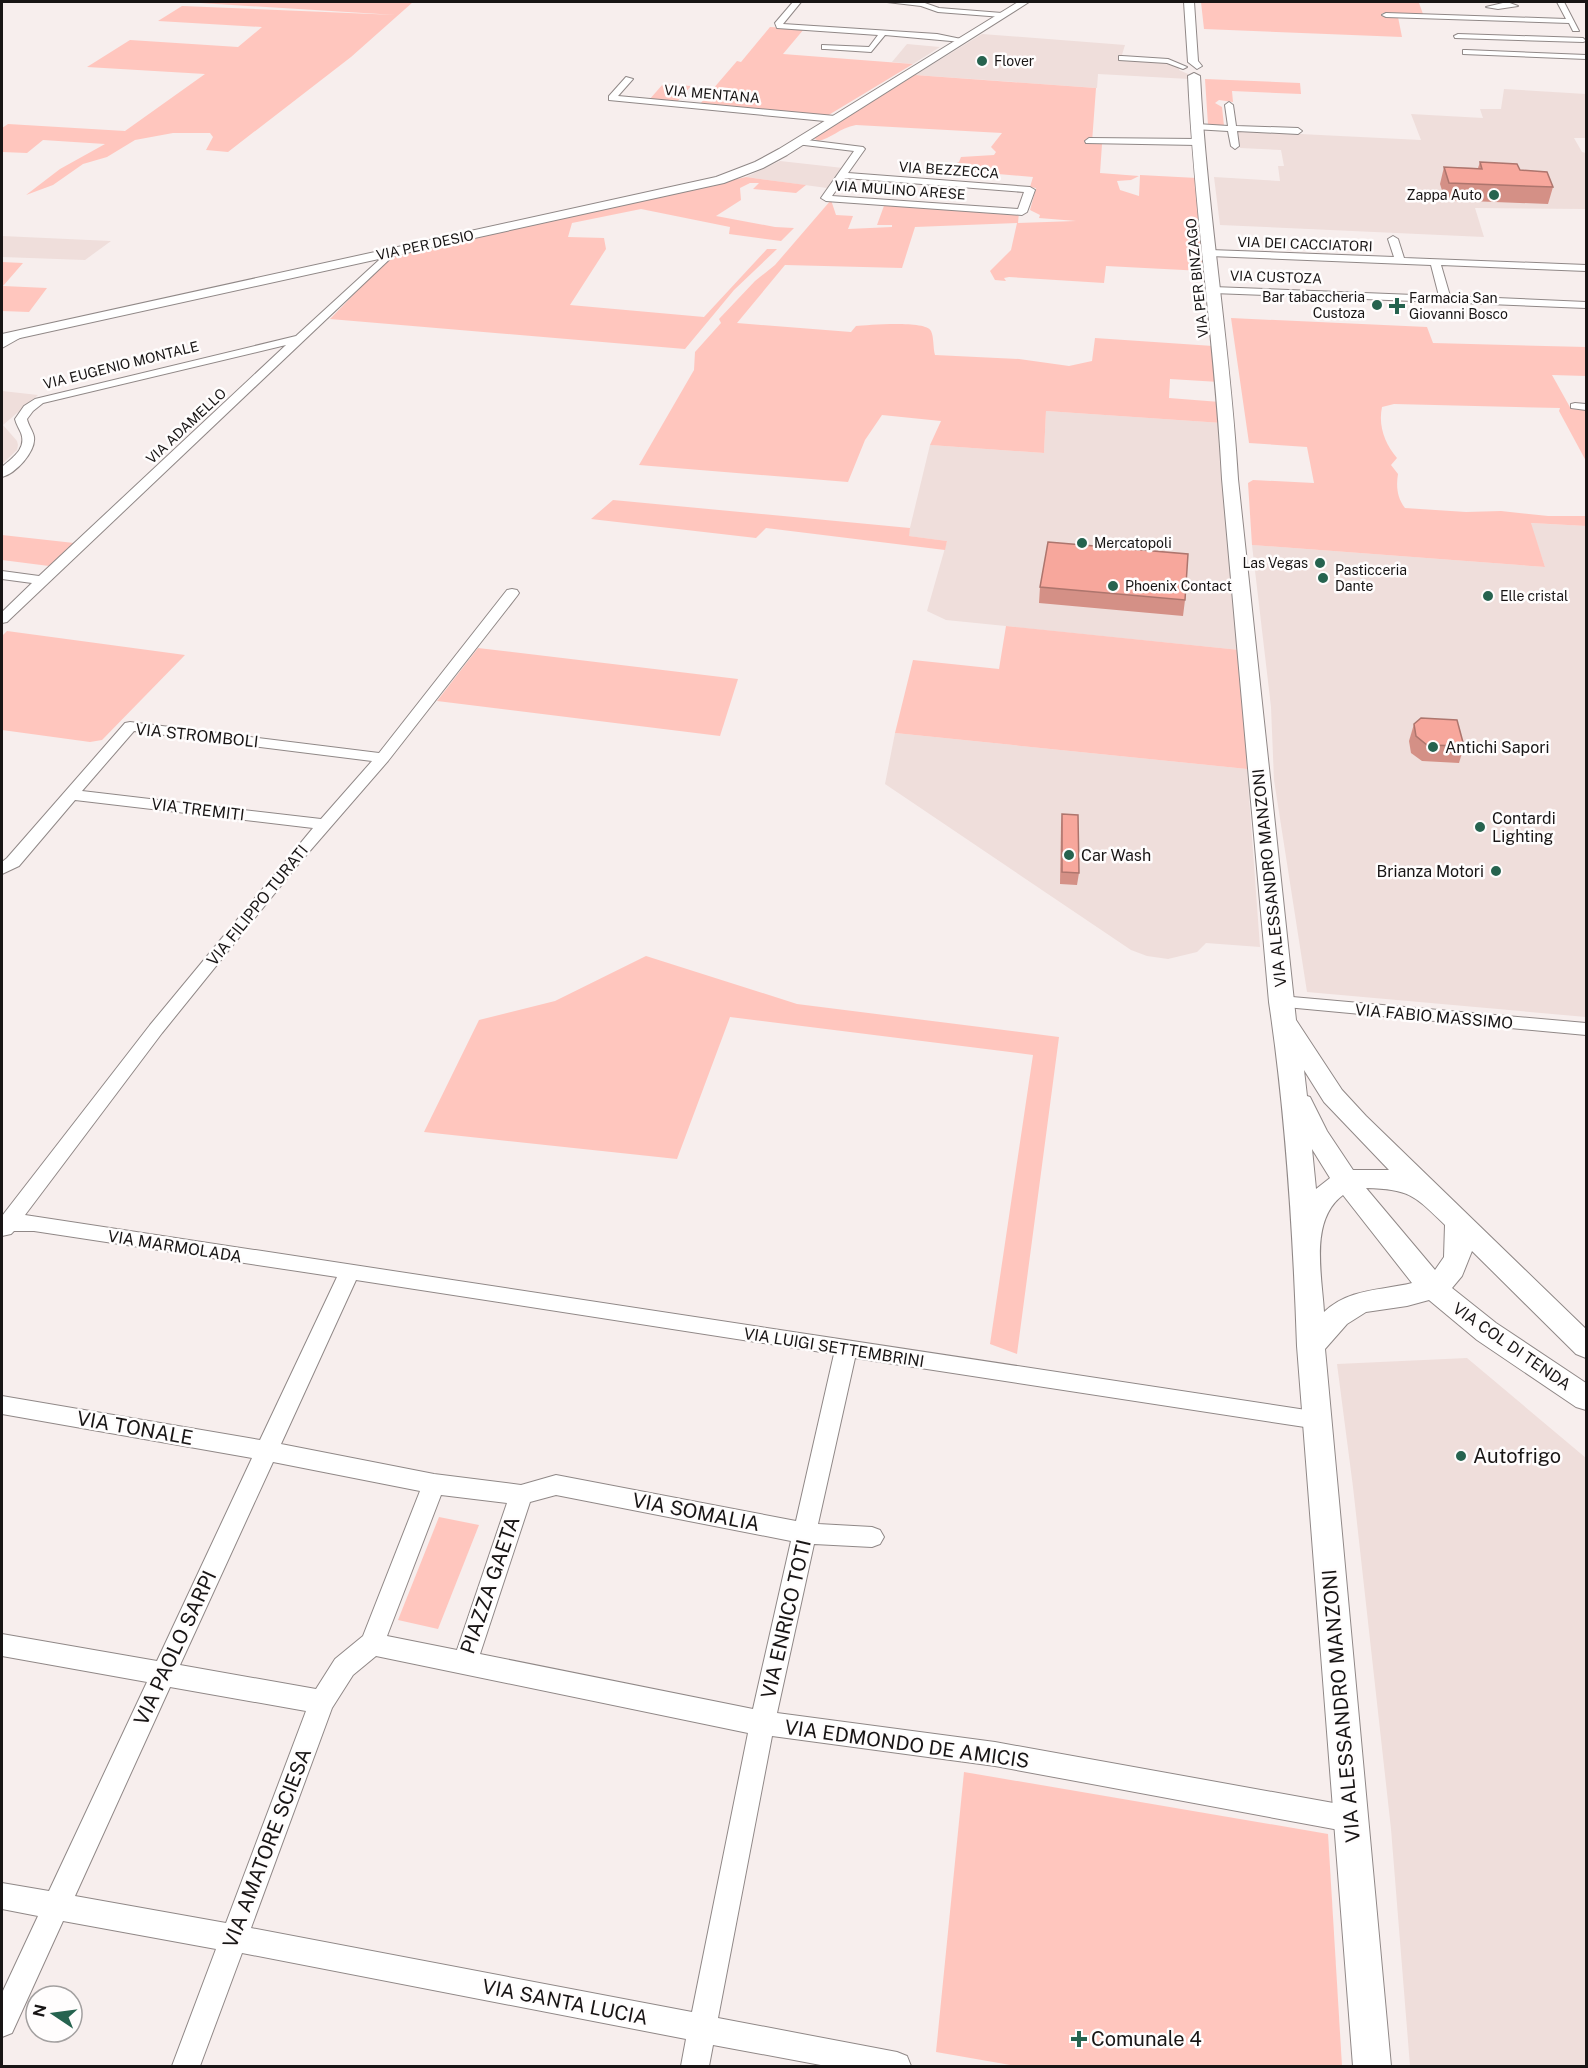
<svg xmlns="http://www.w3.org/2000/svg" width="1588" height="2068" font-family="'Public Sans',sans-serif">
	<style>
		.built { fill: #efdedb }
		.green { fill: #ffc6be }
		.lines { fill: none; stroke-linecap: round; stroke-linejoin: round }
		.street-casing { stroke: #908887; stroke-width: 2 }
		.secondary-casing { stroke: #908887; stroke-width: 2 }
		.street { fill: #fff; fill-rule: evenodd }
		.secondary { fill: #fff; fill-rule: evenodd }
		.wall { fill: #d49086 }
		.building { fill: #f7a79c; stroke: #ad756d; stroke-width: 1.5 }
		.poi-dot { fill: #26634f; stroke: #fffdfd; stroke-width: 2 }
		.labels { text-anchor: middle; stroke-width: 5; stroke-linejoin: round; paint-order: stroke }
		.far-poi-label { font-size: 14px; fill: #181515; stroke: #fffdfd; text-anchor: start }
		.far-street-label { font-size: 14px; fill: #181515; stroke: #fffdfd }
		.street-label { font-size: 16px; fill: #181515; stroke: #fffdfd }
		.poi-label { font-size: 16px; fill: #181515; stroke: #fffdfd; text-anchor: start }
		.near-street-label { font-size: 20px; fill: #181515; stroke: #fffdfd }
		.near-poi-label { font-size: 20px; fill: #181515; stroke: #fffdfd; text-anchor: start }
	</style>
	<rect width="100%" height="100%" fill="#f7eeed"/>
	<g class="built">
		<polygon points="982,34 1125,45 1121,58 1169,62 1179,66 1179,70 1188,74 1189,79 1098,74 1097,88 915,75"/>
		<polygon points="907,44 940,47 913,64 892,62"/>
		<polygon points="1504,89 1586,94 1586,138 1574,138 1582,152 1586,153 1586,209 1475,208 1484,237 1220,225 1214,177 1280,181 1278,166 1284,166 1281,150 1240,148 1238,131 1421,140 1411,114 1483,118 1480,109 1501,109"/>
		<polygon points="780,161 843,168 827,188 746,177"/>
		<polygon points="2,236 111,241 85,260 2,257"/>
		<polygon points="2,391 38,395 3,425 17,441 18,445 17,450 2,464"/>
		<polygon points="1046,411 1222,423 1240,650 946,620 927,611 947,541 908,536 930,445 1044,453"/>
		<polygon points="1530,523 1586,526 1586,1017 1307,992 1274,780 1271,707 1252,545 1545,567"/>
		<polygon points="895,733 1247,769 1260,947 1206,943 1197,952 1168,959 1147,956 1131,950 885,784"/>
		<polygon points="1467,1358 1586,1458 1586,2066 1410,2066 1391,1829 1353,1487 1337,1364"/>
	</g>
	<g class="green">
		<polygon points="184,2 413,2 351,57 228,152 206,150 213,137 210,133 173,133 135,140 107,157 83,164 53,185 26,195 60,169 105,144 43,140 27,153 2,152 2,128 8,124 125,131 205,74 87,67 130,40 238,47 262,27 158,21 182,6 396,15"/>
		<polygon points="1201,2 1419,3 1423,14 1382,13 1383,17 1398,17 1402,37 1204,29"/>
		<polygon points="770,27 804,29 783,54 913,64 827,116 700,104 737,61 741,62"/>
		<path d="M 915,75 L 1096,88 L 1092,142 L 1102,144 L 1100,173 L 1139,176 L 1131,180 L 1117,181 L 1120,190 L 1139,196 L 1140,175 L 1197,178 L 1203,271 L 1106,266 L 1104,283 L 1009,277 L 1004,278 L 1006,281 L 995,280 L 990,271 L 1011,250 L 1017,223 L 915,227 L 902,268 L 785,265 L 737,323 L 851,332 L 856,326 C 868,325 926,320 931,331 C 934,337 933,348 935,355 L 1019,359 L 1069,366 L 1092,361 L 1095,338 L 1213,346 L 1219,382 L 1170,379 L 1169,398 L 1220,402 L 1222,423 L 1046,411 L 1044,453 L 930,445 L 941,421 L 882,415 L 865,440 L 848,482 L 639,465 L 694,370 L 695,352 L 721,323 L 719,319 L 755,281 L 775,265 L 831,200 L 836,215 L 853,216 L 848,229 L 892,227 L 892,225 L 877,225 L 885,203 L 1019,212 L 1018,223 L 1076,221 L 1039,218 L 1040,215 L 1030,210 L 1036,188 L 1030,187 L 1033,177 L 952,170 L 948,167 L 959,162 L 961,157 L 994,155 L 996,152 L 991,147 L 1002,133 L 856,125 C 839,128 831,139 818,141 L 814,138 Z"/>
		<polygon points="1205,79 1300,83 1301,94 1232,91 1233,102 1219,100 1215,103 1222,107 1224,126 1208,125"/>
		<polygon points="663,84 691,86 677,102 649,100"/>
		<polygon points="746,177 806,185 796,193 753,189 759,183 750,183 740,188 741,200 716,216 775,227 794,228 781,241 729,234 730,227 641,209 572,223 568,237 604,238 606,249 570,305 704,317 767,249 777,249 734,290 685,349 330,319 392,255"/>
		<polygon points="2,262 23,263 3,286 47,288 29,312 2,311"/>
		<path d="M 1231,318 L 1427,327 L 1433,343 L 1586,347 L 1586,376 L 1552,375 L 1571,409 L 1586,410 L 1586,461 L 1559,411 L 1560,408 L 1394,404 L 1382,407 C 1378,426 1385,444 1397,458 L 1391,465 L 1398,474 C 1396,486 1397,498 1405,508 L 1466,512 L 1501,511 L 1548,516 L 1586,516 L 1586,526 L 1531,523 L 1545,567 L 1252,545 L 1248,483 L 1253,480 L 1314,483 L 1307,447 L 1249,443 Z"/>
		<polygon points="613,500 910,528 909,536 947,541 945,550 766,528 756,538 591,519"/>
		<polygon points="2,535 74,543 49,566 2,560"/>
		<polygon points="1006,626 1240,650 1247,769 895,733 913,660 999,669"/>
		<polygon points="7,631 185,655 102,740 90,742 2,730 2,636"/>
		<polygon points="478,648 738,679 720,736 437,701"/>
		<polygon points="646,956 797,1004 1059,1037 1017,1354 990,1344 1033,1055 730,1017 677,1159 424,1132 479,1020 555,1001"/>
		<polygon points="439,1517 479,1525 438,1629 398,1620"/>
		<polygon points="964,1772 1328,1834 1342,2066 1016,2066 936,2052"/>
	</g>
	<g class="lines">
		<g class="street-casing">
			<g id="street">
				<polygon points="793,2 801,2 783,24 937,34 966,40 962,42 885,35 871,52 825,49 822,49 822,45 869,47 878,35 777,28 775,23"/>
				<polygon points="887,2 922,2 939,8 1002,13 1006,15 1002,17 938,12 921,6"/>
				<polygon points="1507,2 1518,6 1498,9 1486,7"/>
				<polygon points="1557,2 1564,2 1579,31 1573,31 1569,23 1386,17 1382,15 1386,13 1566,19"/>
				<polygon points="1458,34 1583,38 1586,41 1583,42 1455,38 1454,36"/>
				<polygon points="1466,50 1586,55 1586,59 1463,54 1463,50"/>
				<polygon points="1122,56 1168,59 1187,67 1183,69 1167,63 1119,60 1119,56"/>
				<polygon points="626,77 633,79 618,96 835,116 839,119 835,122 609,100 609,96"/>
				<polygon points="1229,102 1233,105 1236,126 1298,128 1302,131 1298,134 1237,131 1239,146 1235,149 1231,146 1228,131 1194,129 1194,125 1197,124 1228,126 1225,105"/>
				<polygon points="1089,138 1197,139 1201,142 1197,145 1086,143 1085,141"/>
				<path d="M 799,139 L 863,147 L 865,149 L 848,173 L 1030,187 L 1035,190 L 1027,212 L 1022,215 L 826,201 L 821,198 L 854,151 L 796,144 L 795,142 ZM 845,178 L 1024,192 L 1018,209 L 832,196 Z"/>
				<polygon points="1393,236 1398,239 1404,258 1586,265 1586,271 1441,265 1450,296 1586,302 1586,308 1213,293 1208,290 1213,287 1439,296 1431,265 1210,256 1205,253 1210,250 1394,257 1388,239"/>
				<path d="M 390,250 L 394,251 L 394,255 L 7,622 L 2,623 L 2,612 L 32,583 L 2,579 L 2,571 L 39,576 L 286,345 L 43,403 L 33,411 L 27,419 C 28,425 33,431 34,437 C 36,452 15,474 2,477 L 2,467 C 12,458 27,449 21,433 C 19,428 16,424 15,419 L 24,406 L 35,399 L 296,336 Z"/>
				<polygon points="21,330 25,331 25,335 2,348 2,341"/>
				<polygon points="1575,403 1586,404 1586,410 1571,408 1571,404"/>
				<path d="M 512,589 L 517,590 L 519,593 L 517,596 L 388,761 L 296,867 L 162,1033 L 25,1215 L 1326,1413 L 1329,1420 L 1326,1427 L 1318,1429 L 855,1358 L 818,1524 L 872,1527 L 880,1530 L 884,1537 L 880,1544 L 872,1547 L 814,1544 L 777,1713 L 995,1742 L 1350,1806 L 1359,1810 L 1363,1819 L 1359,1828 L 1350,1832 L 995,1766 L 772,1736 L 718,2018 L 897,2052 L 907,2056 L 911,2066 L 826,2066 L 713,2045 L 709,2066 L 681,2066 L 686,2039 L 242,1953 L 200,2066 L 172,2066 L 216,1949 L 63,1921 L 12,2033 L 2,2037 L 2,1993 L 38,1916 L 2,1909 L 2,1883 L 49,1891 L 147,1682 L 2,1656 L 2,1634 L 157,1661 L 252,1458 L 2,1414 L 2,1396 L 260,1440 L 337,1277 L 34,1231 L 14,1231 L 11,1234 L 2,1236 L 2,1216 L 150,1025 L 313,828 L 75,800 L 19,866 L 2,874 L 2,862 L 7,858 L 125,723 L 130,722 L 379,753 L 507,590 ZM 134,731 L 372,761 L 321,819 L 82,791 ZM 356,1280 L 834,1354 L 796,1521 L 556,1475 L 521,1485 L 434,1474 L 281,1444 ZM 273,1462 L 420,1491 L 363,1636 L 335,1659 L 316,1689 L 180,1665 ZM 441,1495 L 507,1503 L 457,1650 L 387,1636 ZM 556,1495 L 791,1541 L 753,1709 L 480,1654 L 530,1502 ZM 376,1656 L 748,1733 L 692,2012 L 251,1928 L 332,1708 L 353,1675 ZM 170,1687 L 306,1711 L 226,1923 L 75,1896 Z"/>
				<polygon points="1281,996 1586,1023 1586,1035 1275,1006 1272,1002 1275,998"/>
			</g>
		</g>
		<g class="secondary-casing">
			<g id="secondary">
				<polygon points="1018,2 1029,2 787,155 763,168 724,183 2,342 2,334 716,177 755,162 779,149"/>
				<polygon points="1184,2 1194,2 1198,61 1202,66 1197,69 1188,62"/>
				<path d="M 1194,73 L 1200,76 C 1207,211 1230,344 1238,479 L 1296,1020 L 1342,1090 L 1366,1116 L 1586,1329 L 1586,1358 L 1576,1354 L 1472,1251 L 1462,1276 L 1452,1288 L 1496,1323 L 1586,1383 L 1586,1410 L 1576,1407 L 1477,1340 L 1429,1300 L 1407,1306 L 1366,1312 L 1347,1324 L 1325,1349 L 1391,2066 L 1353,2066 L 1297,1346 C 1293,1231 1286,1116 1269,1002 L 1222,479 C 1215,344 1194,211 1188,76 ZM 1304,1070 L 1324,1102 L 1389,1170 L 1353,1170 L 1327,1131 L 1310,1097 L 1307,1096 ZM 1312,1149 L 1330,1178 L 1316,1189 ZM 1366,1188 C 1410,1189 1415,1196 1445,1225 L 1444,1257 L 1435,1270 ZM 1343,1195 L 1412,1283 C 1380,1291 1350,1288 1324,1312 C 1322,1276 1309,1220 1343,1195 Z"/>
			</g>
		</g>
		<use href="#street" class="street"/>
		<use href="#secondary" class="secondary"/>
	</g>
	<g class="wall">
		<polygon points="1480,162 1553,187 1548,204 1445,200 1440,184 1444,167 1478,168"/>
		<polygon points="1040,587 1185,600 1183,616 1039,603"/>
		<polygon points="1414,724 1464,746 1459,763 1422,761 1411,753 1409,741"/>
		<polygon points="1062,814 1079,873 1077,885 1060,884 1061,825"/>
	</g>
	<g class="building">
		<polygon points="1480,162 1517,164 1520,170 1547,172 1553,187 1449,183 1444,167 1482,169"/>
		<polygon points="1048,542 1188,554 1185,600 1040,587"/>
		<polygon points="1421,718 1457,720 1464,746 1427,745 1416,736 1414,724"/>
		<polygon points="1062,814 1078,815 1079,873 1062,872"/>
	</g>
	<g class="poi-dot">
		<circle cx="982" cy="61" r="6"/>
		<circle cx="1494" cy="195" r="6"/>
		<circle cx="1377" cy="305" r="6"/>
		<path d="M1394 297h6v6h6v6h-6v6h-6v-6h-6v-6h6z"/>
		<circle cx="1082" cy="543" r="6"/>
		<circle cx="1320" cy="563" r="6"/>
		<circle cx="1323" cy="578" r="6"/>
		<circle cx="1113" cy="586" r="6"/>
		<circle cx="1488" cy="596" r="6"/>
		<circle cx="1433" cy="747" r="6"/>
		<circle cx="1480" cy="827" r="6"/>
		<circle cx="1069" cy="855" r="6"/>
		<circle cx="1496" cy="871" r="6"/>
		<circle cx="1461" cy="1456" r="6"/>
		<path d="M1076 2030h6v6h6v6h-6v6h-6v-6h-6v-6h6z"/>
	</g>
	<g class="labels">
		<g class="far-poi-label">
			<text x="994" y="66">Flover</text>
			<text x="1482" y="200" text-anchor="end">Zappa Auto</text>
			<text x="1365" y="302" text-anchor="end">Bar tabaccheria<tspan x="1365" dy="16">Custoza</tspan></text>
			<text x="1409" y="303">Farmacia San<tspan x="1409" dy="16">Giovanni Bosco</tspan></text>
			<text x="1094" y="548">Mercatopoli</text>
			<text x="1308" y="568" text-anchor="end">Las Vegas</text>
			<text x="1335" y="575">Pasticceria<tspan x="1335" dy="16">Dante</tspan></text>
			<text x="1125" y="591">Phoenix Contact</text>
			<text x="1500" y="601">Elle cristal</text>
		</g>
		<g class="far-street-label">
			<text transform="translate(712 94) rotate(5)" y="5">VIA MENTANA</text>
			<text transform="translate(949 170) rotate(4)" y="5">VIA BEZZECCA</text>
			<text transform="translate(900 190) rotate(4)" y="5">VIA MULINO ARESE</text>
			<text transform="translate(1305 244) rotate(2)" y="5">VIA DEI CACCIATORI</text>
			<text transform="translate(425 245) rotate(-12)" y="5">VIA PER DESIO</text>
			<text transform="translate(1276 277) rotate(2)" y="5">VIA CUSTOZA</text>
			<text transform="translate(1197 278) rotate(-96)" y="5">VIA PER BINZAGO</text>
			<text transform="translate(121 365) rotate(-14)" y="5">VIA EUGENIO MONTALE</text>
			<text transform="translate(186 426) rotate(-43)" y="5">VIA ADAMELLO</text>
		</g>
		<g class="street-label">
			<text transform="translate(197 735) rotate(6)" y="6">VIA STROMBOLI</text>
			<text transform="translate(198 809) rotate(7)" y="6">VIA TREMITI</text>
			<text transform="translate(1269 878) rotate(-96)" y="6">VIA ALESSANDRO MANZONI</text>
			<text transform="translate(257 905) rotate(-51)" y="6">VIA FILIPPO TURATI</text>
			<text transform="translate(1434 1016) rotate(5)" y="6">VIA FABIO MASSIMO</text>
			<text transform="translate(175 1246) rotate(9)" y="6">VIA MARMOLADA</text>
			<text transform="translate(1512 1346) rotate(35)" y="6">VIA COL DI TENDA</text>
			<text transform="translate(834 1347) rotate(9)" y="6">VIA LUIGI SETTEMBRINI</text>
		</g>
		<g class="poi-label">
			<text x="1445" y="753">Antichi Sapori</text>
			<text x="1492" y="824">Contardi<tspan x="1492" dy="18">Lighting</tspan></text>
			<text x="1081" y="861">Car Wash</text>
			<text x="1484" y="877" text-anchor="end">Brianza Motori</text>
		</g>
		<g class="near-street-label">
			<text transform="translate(135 1428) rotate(10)" y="7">VIA TONALE</text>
			<text transform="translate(696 1512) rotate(11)" y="7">VIA SOMALIA</text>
			<text transform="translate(490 1585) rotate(-71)" y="7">PIAZZA GAETA</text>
			<text transform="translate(786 1619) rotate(-77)" y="7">VIA ENRICO TOTI</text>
			<text transform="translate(175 1648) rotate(-65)" y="7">VIA PAOLO SARPI</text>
			<text transform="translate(1341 1706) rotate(-95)" y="7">VIA ALESSANDRO MANZONI</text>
			<text transform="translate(907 1744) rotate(8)" y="7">VIA EDMONDO DE AMICIS</text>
			<text transform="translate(267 1848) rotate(-69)" y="7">VIA AMATORE SCIESA</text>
			<text transform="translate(565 2002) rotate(11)" y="7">VIA SANTA LUCIA</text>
		</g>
		<g class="near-poi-label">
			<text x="1473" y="1463">Autofrigo</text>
			<text x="1091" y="2046">Comunale 4</text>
		</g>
	</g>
	<rect width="1588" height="2068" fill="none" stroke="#181515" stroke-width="6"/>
	<g transform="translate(54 2014) rotate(283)"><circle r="28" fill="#fffdfd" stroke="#a3a0a0" stroke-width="1.5"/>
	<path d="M0-4.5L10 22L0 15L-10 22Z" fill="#26634f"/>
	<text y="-9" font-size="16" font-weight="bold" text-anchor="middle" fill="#181515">N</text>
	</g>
</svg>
